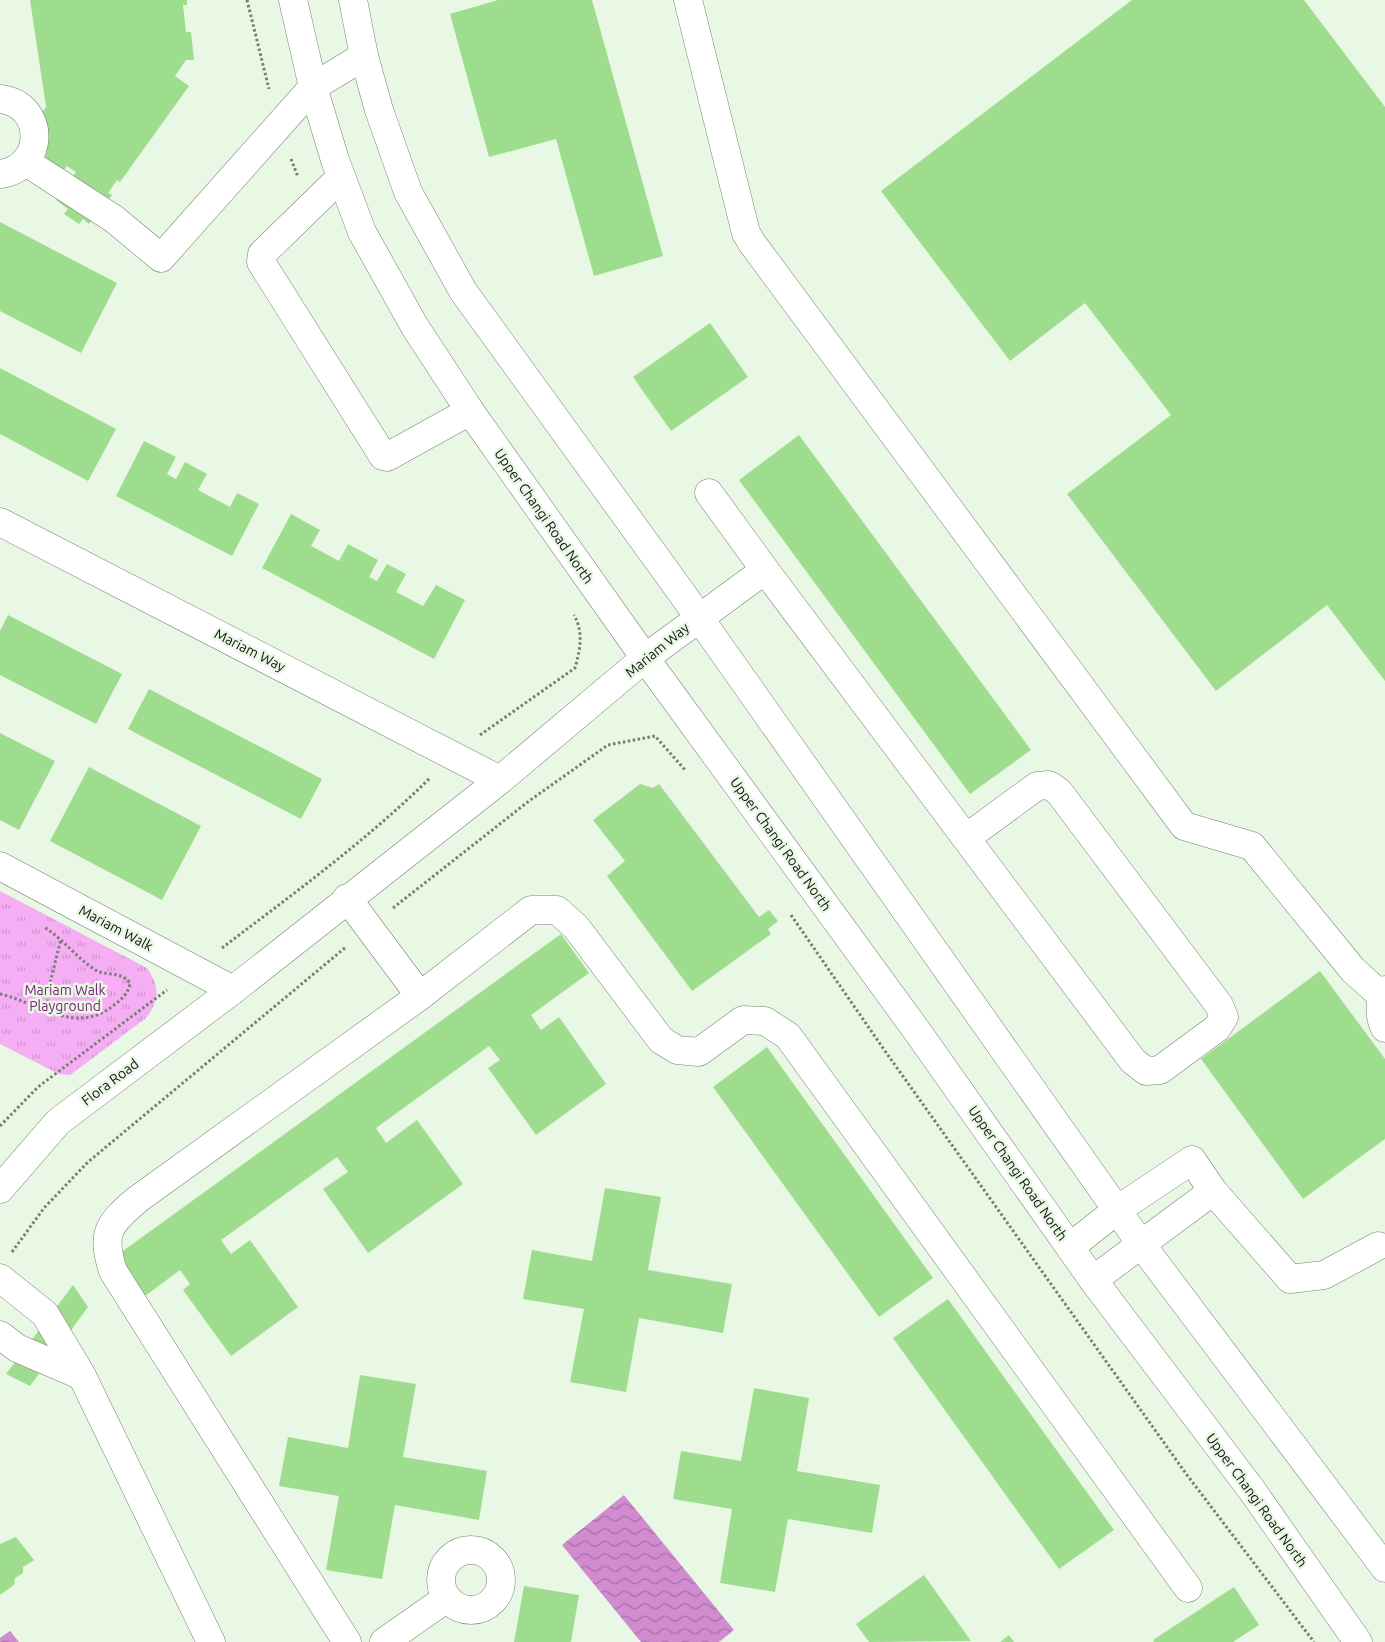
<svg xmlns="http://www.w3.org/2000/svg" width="1385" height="1642" font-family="Ubuntu,sans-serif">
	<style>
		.park { fill: url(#park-tufts) }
		.water { fill: url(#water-waves) }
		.building { fill: #9fdd8e }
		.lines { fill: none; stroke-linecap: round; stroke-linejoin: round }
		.minor-casing { stroke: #778374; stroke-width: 29 }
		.path { stroke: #777f74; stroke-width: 3; stroke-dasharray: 2.5 2.5; stroke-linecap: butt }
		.minor { stroke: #fff; stroke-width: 28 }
		.labels { text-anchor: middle; stroke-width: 5; stroke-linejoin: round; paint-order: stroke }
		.street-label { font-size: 14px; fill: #0f130e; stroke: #e9f7e5 }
		.park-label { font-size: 14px; fill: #762376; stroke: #e9f7e5 }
	</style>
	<defs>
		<pattern id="park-tufts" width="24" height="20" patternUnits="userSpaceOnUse" patternTransform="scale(1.25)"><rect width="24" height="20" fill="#f5adf3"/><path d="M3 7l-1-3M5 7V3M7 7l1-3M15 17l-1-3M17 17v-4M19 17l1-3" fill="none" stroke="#d194cf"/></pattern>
		<pattern id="water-waves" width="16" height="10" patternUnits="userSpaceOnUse" patternTransform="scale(1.25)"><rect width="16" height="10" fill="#d18bcf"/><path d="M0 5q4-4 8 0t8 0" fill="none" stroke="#a870a6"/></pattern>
	</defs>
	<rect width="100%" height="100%" fill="#e9f7e5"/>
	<path class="park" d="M 0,891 L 147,968 C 160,988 160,999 146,1018 L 70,1075 L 59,1074 L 0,1044 Z"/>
	<g class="water">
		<polygon points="624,1495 734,1630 719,1642 641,1642 562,1545"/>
		<polygon points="10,1631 19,1642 0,1642 0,1638"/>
	</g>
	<g class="building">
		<polygon points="30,0 187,0 187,5 183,5 186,32 191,32 194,60 186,60 175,76 189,86 120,182 117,180 108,193 112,195 89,224 83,219 79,224 64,214 68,209 56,200 76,172 67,166 53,185 25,136 46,107"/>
		<polygon points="498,0 592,0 663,256 594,276 556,139 489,157 450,14"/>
		<polygon points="1132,0 1304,0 1385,107 1385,681 1327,605 1216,691 1067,494 1171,415 1085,303 1010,361 881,191"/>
		<polygon points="0,222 117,283 81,353 0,311"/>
		<polygon points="710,323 748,377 671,431 633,377"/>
		<polygon points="0,368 116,429 88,481 0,434"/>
		<polygon points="799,435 1031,750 970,794 739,480"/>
		<polygon points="144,441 176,457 167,474 176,479 185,462 207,474 198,490 230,507 237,493 259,504 232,556 116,496"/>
		<polygon points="291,514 320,530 311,546 339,561 348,544 378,560 369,577 377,581 387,564 406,574 396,592 423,606 436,585 465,600 434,659 262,568"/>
		<polygon points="8,615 122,674 96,724 0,675 0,631"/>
		<polygon points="149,689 322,779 301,819 128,729"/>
		<polygon points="0,733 55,761 19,830 0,820"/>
		<polygon points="89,767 201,826 162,900 50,841"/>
		<polygon points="640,784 653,788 659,784 759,917 769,910 778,921 768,929 771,934 692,991 607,876 625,861 593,820"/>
		<polygon points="561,934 589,973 531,1015 541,1030 559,1017 606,1084 536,1135 488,1068 500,1060 489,1046 376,1128 386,1143 417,1120 463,1184 368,1253 323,1189 348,1172 337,1157 221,1240 231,1254 250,1240 298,1307 231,1356 183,1290 190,1284 180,1270 145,1296 116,1256"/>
		<polygon points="1320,971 1385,1059 1385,1139 1303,1199 1201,1059"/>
		<polygon points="767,1047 933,1278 879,1317 713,1087"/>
		<polygon points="605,1188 661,1197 648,1270 732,1284 723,1333 639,1318 626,1392 570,1382 584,1309 523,1299 532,1250 592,1261"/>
		<polygon points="73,1285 88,1307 30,1386 6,1374"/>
		<polygon points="948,1299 1114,1530 1059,1569 893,1338"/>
		<polygon points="360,1375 416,1384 403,1457 487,1471 479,1520 395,1505 382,1579 326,1570 339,1496 279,1486 288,1437 348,1448"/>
		<polygon points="754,1388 809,1398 797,1471 880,1485 872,1533 788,1519 775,1592 720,1583 732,1509 673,1499 681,1451 741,1461"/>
		<polygon points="16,1537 34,1560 23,1567 23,1573 15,1578 14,1585 0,1595 0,1544"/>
		<polygon points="924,1575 971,1641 869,1642 856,1624"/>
		<polygon points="524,1586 579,1595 571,1642 514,1642"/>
		<polygon points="1234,1587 1259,1625 1233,1642 1154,1642 1153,1640"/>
		<polygon points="1009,1635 1014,1642 1000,1642"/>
	</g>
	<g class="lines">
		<g class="minor-casing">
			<g id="minor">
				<polyline points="293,0 313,87 335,160 362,232 415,327 470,411 645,658 917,1031 1093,1280 1251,1489 1358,1642"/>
				<polyline points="353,0 364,56 379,110 408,192 463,291 681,592 1141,1244 1385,1568"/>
				<polyline points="688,0 746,233 752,243 1184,826 1252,846 1353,970 1382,996"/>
				<path d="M 0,99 C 46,104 46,168 0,174"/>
				<polyline points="26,162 114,219 161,258 313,87 364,56"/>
				<polyline points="341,177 262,254 261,262 383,456 387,457 470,411"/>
				<polyline points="709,493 765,570 1133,1061 1146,1071 1160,1070 1217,1028 1224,1017 1219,1005 1059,792 1049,785 1037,786 966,838"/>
				<polyline points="0,522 500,780"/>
				<polyline points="0,866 233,990"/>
				<polyline points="347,898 420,996"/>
				<path d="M 1385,990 C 1379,1000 1379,1018 1385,1028"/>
				<polyline points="0,1189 58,1122 233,990 500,780 645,658 765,570"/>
				<polyline points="1070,1247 1117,1210 1192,1160 1213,1191 1290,1279 1324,1275 1378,1246"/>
				<polyline points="0,1278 45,1314 82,1376 211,1642"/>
				<polyline points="1093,1280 1213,1191"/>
				<polyline points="0,1335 17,1348 82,1376"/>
				<circle cx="471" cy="1580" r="30"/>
				<path d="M 347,1642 L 113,1271 C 101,1233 108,1224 138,1199 L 420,996 L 531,910 L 557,910 L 576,927 L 661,1040 L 677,1050 L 699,1052 L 743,1020 L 765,1021 L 788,1036 L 1188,1588"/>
				<polyline points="384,1642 447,1598"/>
			</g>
		</g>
		<g class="path">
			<polyline points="247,0 269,89"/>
			<polyline points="291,159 298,177"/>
			<path d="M 480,735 L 575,668 C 580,650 584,633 574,615"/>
			<polyline points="393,908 529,801 608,745 655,736 686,771"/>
			<polyline points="791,915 885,1051 1187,1475 1314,1642"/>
			<path d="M 222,948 C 293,894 366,841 430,778"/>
			<path d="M 0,994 C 39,1003 76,1036 114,1005 C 121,1000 129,993 130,983 C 120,970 105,977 94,969 C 76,957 63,939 44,927"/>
			<polyline points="46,1012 50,983 61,939"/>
			<polyline points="0,1126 38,1087 167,990"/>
			<polyline points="12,1252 44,1208 88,1162 346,947"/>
		</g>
		<use href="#minor" class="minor"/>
	</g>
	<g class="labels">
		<g class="street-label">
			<text transform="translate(544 516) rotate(55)" y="5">Upper Changi Road North</text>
			<text transform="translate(250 650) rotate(27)" y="5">Mariam Way</text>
			<text transform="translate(657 650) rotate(-39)" y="5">Mariam Way</text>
			<text transform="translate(781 844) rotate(54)" y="5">Upper Changi Road North</text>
			<text transform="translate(116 928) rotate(28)" y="5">Mariam Walk</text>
			<text transform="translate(110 1082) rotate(-37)" y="5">Flora Road</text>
			<text transform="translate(1018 1173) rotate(55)" y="5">Upper Changi Road North</text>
			<text transform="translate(1257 1500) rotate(54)" y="5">Upper Changi Road North</text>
		</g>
		<g class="park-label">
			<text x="65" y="995">Mariam Walk<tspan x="65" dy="16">Playground</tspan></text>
		</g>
	</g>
</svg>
